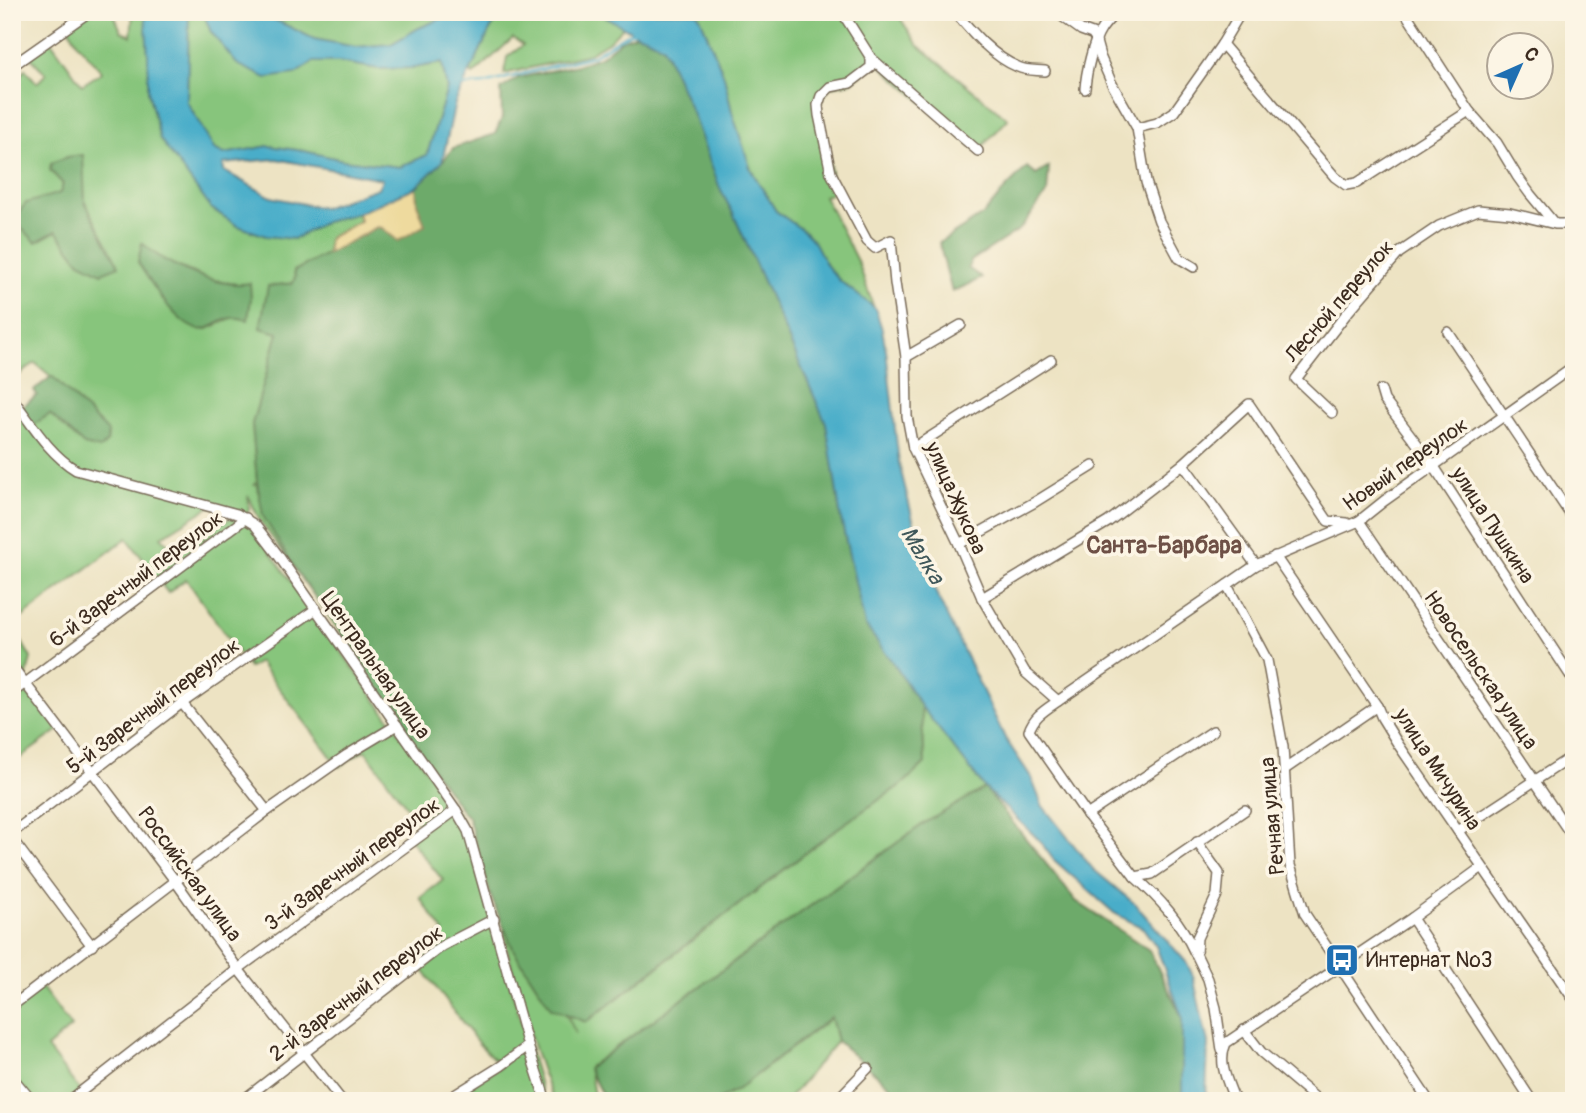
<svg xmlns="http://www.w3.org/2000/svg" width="1586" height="1113" font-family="Pangolin,sans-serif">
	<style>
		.green { fill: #87c57b; stroke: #61784c; stroke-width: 2; fill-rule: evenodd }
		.forest { fill: #6daa6b; stroke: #546a44; stroke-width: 2 }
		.sand { fill: #eeda9e; stroke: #94825e; stroke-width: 2 }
		.water { fill: #49adc9; stroke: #426c74; stroke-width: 2; fill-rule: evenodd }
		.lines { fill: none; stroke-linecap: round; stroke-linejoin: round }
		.stream { stroke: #49adc9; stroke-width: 2.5 }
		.minor-casing { stroke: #796b58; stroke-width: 12 }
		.minor { stroke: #fff; stroke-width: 9 }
		.labels { text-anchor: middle; stroke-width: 7; stroke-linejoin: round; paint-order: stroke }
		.street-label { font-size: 21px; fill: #3b2a1e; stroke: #fcf5e5 }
		.poi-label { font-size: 21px; fill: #3b2a1e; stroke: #fcf5e5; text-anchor: start }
		.water-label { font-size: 23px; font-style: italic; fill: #40585a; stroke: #fcf5e5 }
		.quarter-label { font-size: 24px; font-weight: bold; fill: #6e5046; stroke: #fcf5e5 }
	</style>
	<rect width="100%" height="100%" fill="#fcf5e5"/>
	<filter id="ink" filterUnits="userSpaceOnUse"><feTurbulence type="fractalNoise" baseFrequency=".0143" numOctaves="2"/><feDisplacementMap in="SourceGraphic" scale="14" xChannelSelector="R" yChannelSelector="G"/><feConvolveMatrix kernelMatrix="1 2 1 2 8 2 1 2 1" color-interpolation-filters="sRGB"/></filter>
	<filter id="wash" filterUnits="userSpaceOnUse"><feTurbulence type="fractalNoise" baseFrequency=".00686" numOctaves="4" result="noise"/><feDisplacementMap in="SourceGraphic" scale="28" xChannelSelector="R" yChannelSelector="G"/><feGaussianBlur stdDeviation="1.57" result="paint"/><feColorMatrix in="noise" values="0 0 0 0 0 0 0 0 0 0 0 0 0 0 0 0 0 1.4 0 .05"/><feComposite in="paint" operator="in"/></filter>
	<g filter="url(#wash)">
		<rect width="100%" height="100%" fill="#ede3c3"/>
		<g class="green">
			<path d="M 89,12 L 113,12 L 121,31 L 131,36 L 133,12 L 145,12 L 148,55 L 148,91 L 160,139 L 211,208 L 238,226 L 266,236 L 294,239 L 325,222 L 358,213 L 360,221 L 329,238 L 327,254 L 294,271 L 295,277 L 252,424 L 257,481 L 254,485 L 265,474 L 317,599 L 260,521 L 248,495 L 249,509 L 246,518 L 462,820 L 542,1092 L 528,1101 L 445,1101 L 501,1066 L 479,1044 L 412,956 L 444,932 L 420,898 L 443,880 L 407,836 L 421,826 L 365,750 L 339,767 L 259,662 L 249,668 L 186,579 L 168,593 L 127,538 L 12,625 L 31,658 L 25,683 L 60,729 L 13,763 L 12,762 L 12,398 L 33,425 L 50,414 L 107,442 L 108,432 L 59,383 L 35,363 L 12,380 L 12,355 L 15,353 L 12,348 L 12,89 L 25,69 L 37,83 L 46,74 L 28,55 L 50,40 L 82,85 L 102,72 L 78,44 L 68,27 ZM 50,170 L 84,189 L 85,202 L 118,266 L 80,262 L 56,231 L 60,193 L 63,184 ZM 142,244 L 163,260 L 205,278 L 240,285 L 232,318 L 205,330 L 164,301 L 138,263 ZM 211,506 L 236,514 L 177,553 L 161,537 Z"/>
			<polygon points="189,12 203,12 211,32 295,74 313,62 339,62 379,69 413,68 442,63 447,89 427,155 400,167 343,160 304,151 269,146 224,154 214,149 187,102"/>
			<polygon points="259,12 447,12 445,17 419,28 391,44 356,47 314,39"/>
			<polygon points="504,12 592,12 604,16 624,26 608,42 586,55 504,74 507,57 523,45 513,38 473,75 470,72 491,28"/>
			<polygon points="696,12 842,12 847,21 862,12 896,12 918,45 1008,119 978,151 872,58 871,67 850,83 830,87 818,105 831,173 831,194 824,196 859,265 874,308 840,281 827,266 815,243 805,232 776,211 751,170 732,112 724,76 700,17"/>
			<path d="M 921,706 L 985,788 L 923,824 L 589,1067 L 595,1101 L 554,1101 C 530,1047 518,989 503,933 L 504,930 L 552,986 L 576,1034 L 567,1015 L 587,1022 L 838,828 L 905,782 L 925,763 Z"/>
			<polygon points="40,985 71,1027 47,1048 88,1101 12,1101 12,1006"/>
			<polygon points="831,1018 837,1041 787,1101 717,1101 737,1090"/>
		</g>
		<g class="forest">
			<polygon points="636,34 646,37 663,46 693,115 721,191 733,213 826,423 841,519 865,625 896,667 921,706 925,763 905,782 838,828 586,1022 551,1008 514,951 491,897 468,817 463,812 404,730 354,651 299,575 263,516 257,481 252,424 278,333 260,328 268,286 293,283 295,277 294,271 377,227 382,228 417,203 416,187 442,162 453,148 495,134 502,118 501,89 518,78 577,65 600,57 621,40"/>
			<polygon points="83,155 85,202 119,266 102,273 80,262 56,231 36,242 13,220 26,203 60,193 63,184 50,170 51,163 67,157"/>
			<polygon points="1027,167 1036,175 1049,167 1047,193 1020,229 971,261 968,268 982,278 952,292 939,243 984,214 1004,190"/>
			<path d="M 142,243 C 149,249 157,256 165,260 C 187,273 225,288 250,283 L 251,298 L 248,320 C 243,319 237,317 232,318 C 223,319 215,326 206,329 C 182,336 149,280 138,262 Z"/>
			<polygon points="52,376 108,432 107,442 100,449 84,445 50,414 33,425 20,408 37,395 34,390"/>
			<polygon points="985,788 1076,901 1149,950 1182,1017 1182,1101 900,1101 890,1086 837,1041 831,1017 737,1090 717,1101 605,1101 588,1068 923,824"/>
		</g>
		<polygon class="sand" points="416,187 417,203 425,225 398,241 382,228 377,227 327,254 329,238 360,221 358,213"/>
		<g class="water">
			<path d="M 145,12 L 189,12 L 187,102 L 214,149 L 224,154 L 269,146 L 304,151 L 343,160 L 400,167 L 427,155 L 447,89 L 442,63 L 413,68 L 379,69 L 339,62 L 313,62 L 295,74 L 266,78 L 237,64 L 211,32 L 203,12 L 259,12 L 314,39 L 356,47 L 391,44 L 419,28 L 445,17 L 447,12 L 504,12 L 491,28 L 455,103 L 442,162 L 416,187 L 358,213 L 325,222 L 294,239 L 266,236 L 238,226 L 211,208 L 160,139 L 148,91 L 148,55 ZM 276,159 L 382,179 L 382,180 L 378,188 L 323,208 L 271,197 L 224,171 L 223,164 Z"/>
			<polygon points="592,12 696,12 700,17 724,76 732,112 751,170 776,211 805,232 815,243 827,266 840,281 875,308 882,329 886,350 899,463 926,572 1005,738 1031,777 1042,805 1093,869 1135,904 1187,963 1193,976 1208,1043 1206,1101 1182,1101 1182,1017 1156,946 1143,928 1114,913 1053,859 1039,840 985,788 921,706 896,667 865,625 841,519 826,423 733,213 721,191 693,115 663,46 646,37 636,34 604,16"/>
		</g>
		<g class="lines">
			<path class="stream" d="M 463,86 L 484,84 L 592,56 C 607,48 619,37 634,31"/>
		</g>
	</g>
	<g filter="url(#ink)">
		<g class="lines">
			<g class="minor-casing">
				<g id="minor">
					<polyline points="842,12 871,58 871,67 850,83 830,87 821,96 818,105 819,115 831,173 867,241 875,248 891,240 895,283 906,357 907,416 913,448 959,544 982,598 1025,672 1058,701"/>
					<path d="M 955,12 C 972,32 993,57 1018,67 C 1026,71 1036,70 1045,71"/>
					<polyline points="1056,12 1081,30 1092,34 1095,38 1100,56 1112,84 1137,128 1146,182 1159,221 1179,258 1194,267"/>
					<polyline points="1405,12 1469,111 1497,143 1517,176 1530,194 1554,223"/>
					<polyline points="1222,44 1335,177 1346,185 1357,183 1469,111"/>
					<polyline points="871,58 978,151"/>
					<polyline points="12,66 89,12"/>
					<path d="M 1085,89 C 1086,73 1093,42 1101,30 C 1105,23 1111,18 1116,12"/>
					<polyline points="1137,128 1157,123 1174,112 1222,44 1241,12"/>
					<polyline points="1448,332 1574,520"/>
					<polyline points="906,357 961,325"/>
					<polyline points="1381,390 1384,400 1433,465 1574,681"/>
					<path d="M 12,398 C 31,423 49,454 76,470 L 237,514 L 255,525 L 278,555 L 456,810 L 468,831 L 528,1046 L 546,1101"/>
					<polyline points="1332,413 1296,379 1347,313 1399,253 1439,226 1478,210 1510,213 1555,224 1574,224"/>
					<polyline points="913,448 1051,360"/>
					<polyline points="1183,464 1256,565"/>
					<polyline points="1359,521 1574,839"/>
					<polyline points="959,544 1035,502 1093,466"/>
					<polyline points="1275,556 1377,706 1382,718 1398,744 1574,1000"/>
					<polyline points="1227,585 1267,660 1283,747 1290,865 1305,914 1429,1101"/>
					<polyline points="982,598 1108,522 1183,464 1249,404 1328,521 1347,523"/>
					<polyline points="12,666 176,882 238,969 342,1101"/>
					<polyline points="12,693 246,518"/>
					<polyline points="182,703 267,811"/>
					<polyline points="1285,769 1377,706"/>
					<path d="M 1245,810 L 1152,874 L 1135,877 L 1086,813 L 1029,731 C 1034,716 1045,710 1058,701 L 1256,565 L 1359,521 L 1384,501 L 1574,366"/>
					<polyline points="1087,815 1213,731"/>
					<polyline points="1458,831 1574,755"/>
					<polyline points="12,833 182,703 316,609"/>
					<polyline points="12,839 92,946"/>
					<polyline points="1197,842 1219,873 1217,895 1197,938 1196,954 1208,979 1216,1008 1222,1050"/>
					<path d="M 1135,877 C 1160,899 1181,922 1195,953"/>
					<polyline points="1412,918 1532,1101"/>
					<polyline points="12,1006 267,811 347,755 397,725"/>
					<polyline points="1244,1030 1261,1052 1319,1101"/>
					<polyline points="12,1077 32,1101"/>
					<polyline points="69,1101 238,969 456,810"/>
					<polyline points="242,1101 442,946 494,919"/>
					<polyline points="445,1101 501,1066 528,1046"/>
					<polyline points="836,1101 868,1068"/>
					<path d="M 1235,1101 C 1228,1082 1217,1063 1226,1043 L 1412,918 L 1482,867"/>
				</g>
			</g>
			<use href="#minor" class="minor"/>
		</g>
	</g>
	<defs>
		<g id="bus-square" transform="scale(1.75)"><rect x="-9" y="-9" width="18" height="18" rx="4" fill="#1f6fb2" stroke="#fcf5e5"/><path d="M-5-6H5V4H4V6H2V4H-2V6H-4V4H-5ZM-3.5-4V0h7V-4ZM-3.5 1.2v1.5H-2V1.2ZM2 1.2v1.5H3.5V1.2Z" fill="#fff"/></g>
	</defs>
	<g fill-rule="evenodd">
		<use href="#bus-square" x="1342" y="960"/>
	</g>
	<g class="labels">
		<g class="street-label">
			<text transform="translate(1339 301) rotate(-49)" y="7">Лесной переулок</text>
			<text transform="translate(1405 464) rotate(-35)" y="7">Новый переулок</text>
			<text transform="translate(956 498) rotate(66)" y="7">улица Жукова</text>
			<text transform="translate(1493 525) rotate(57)" y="7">улица Пушкина</text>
			<text transform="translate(136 579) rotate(-37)" y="7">6-й Заречный переулок</text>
			<text transform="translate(376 665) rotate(55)" y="7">Центральная улица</text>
			<text transform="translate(1481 670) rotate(56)" y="7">Новосельская улица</text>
			<text transform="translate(153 706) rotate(-37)" y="7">5-й Заречный переулок</text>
			<text transform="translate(1438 769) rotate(57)" y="7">улица Мичурина</text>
			<text transform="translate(1272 816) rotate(-95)" y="7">Речная улица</text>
			<text transform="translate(352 864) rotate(-36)" y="7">3-й Заречный переулок</text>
			<text transform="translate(190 874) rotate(54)" y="7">Российская улица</text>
			<text transform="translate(356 993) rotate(-37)" y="7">2-й Заречный переулок</text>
		</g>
		<g class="poi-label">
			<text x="1366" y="967">Интернат №3</text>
		</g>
		<g class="water-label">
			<text transform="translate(923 555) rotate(59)" y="8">Малка</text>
		</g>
		<g class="quarter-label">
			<text x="1164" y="553">Санта-Барбара</text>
		</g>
	</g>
	<rect width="1586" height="1113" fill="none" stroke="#fcf5e5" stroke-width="42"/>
	<g transform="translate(1520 66) rotate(45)"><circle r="33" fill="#fcf5e5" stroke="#afa495" stroke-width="2"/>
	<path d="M0-5L12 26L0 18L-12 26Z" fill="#1f6fb2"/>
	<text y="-10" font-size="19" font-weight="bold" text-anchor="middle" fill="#3b2a1e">С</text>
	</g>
</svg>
